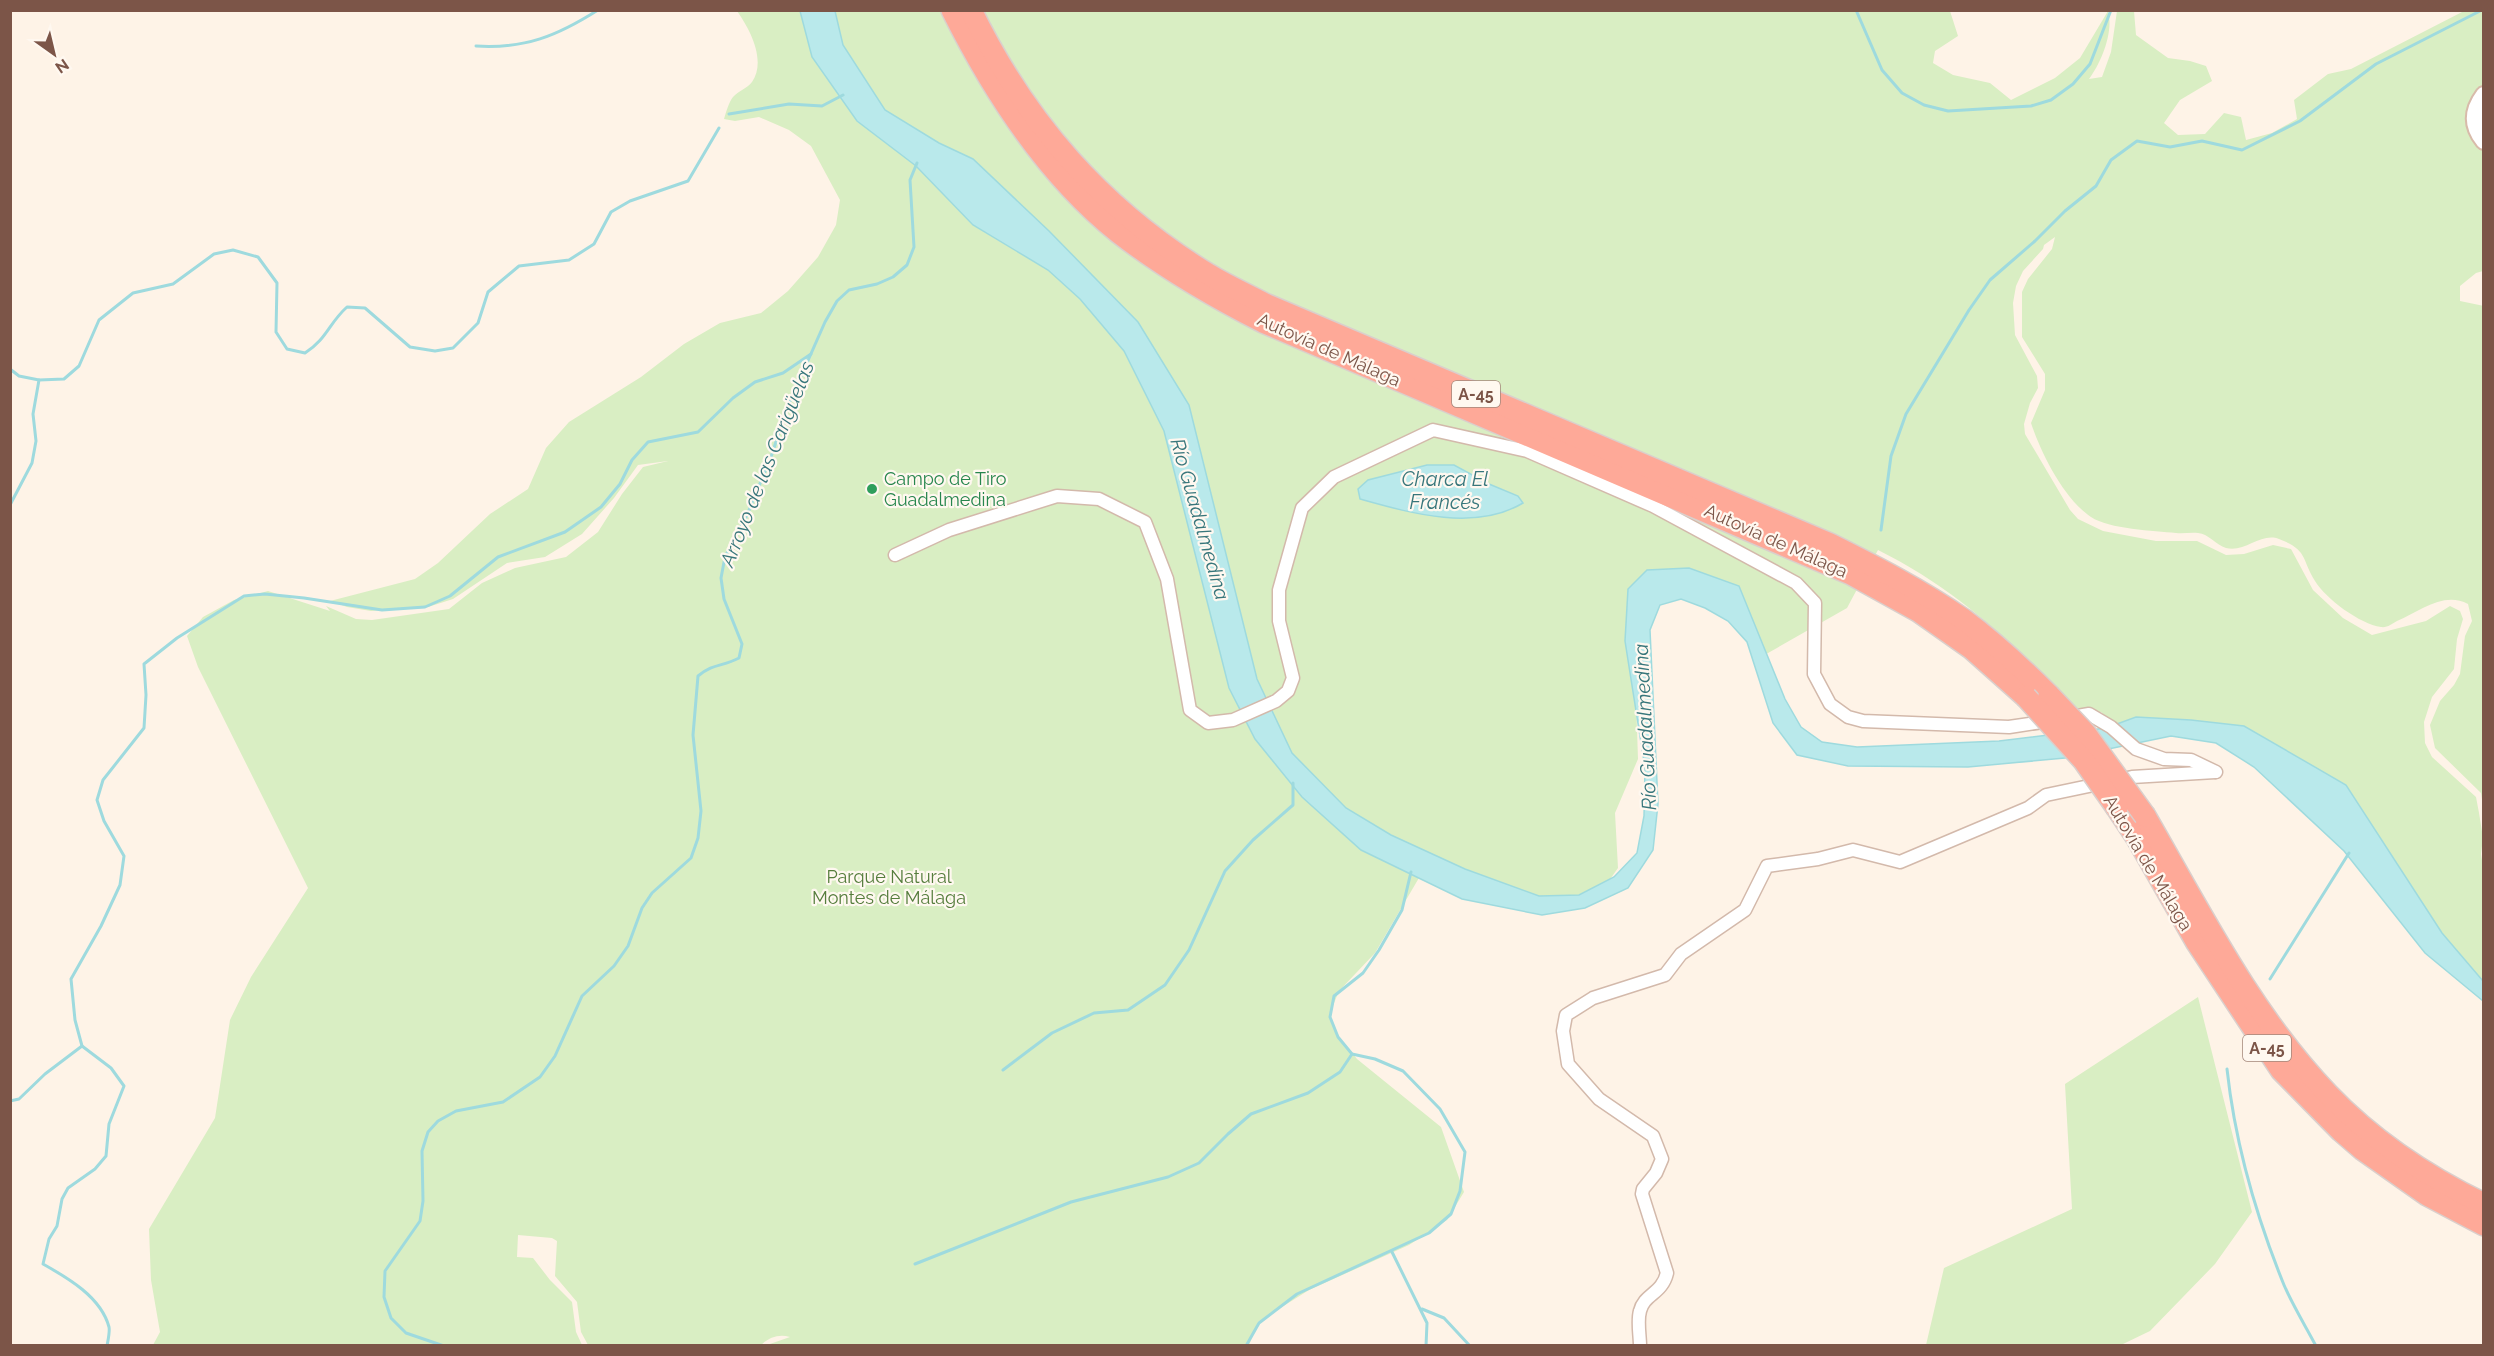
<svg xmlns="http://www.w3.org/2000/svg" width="2494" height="1356" font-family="Raleway,sans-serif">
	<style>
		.green { fill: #d9eec3 }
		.water { fill: #b9e9eb; stroke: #9edade; stroke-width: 1.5 }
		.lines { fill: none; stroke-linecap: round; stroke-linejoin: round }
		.stream { stroke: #9edade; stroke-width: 3 }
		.street-casing { stroke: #d3b9ab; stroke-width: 15 }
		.secondary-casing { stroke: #d8bbaa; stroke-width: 20 }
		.highway-casing { stroke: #dacfcc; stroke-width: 24 }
		.street { stroke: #fff; stroke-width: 12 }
		.secondary { stroke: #fff; stroke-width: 16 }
		.highway { stroke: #fea998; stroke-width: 21 }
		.highway-bridge-casing { stroke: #dacfcc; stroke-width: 24; stroke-linecap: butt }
		.highway-bridge { stroke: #fea998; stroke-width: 21 }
		.leisure-dot { fill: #2e9e5b; stroke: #fff8f0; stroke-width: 2 }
		.labels { text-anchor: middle; stroke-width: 4.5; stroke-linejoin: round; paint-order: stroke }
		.shield { fill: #fff8f0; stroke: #a3867a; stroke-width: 1.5 }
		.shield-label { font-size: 16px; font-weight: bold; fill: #7c5548 }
		.street-label { font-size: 18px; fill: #7c5548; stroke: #fff8f0 }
		.leisure-label { font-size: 18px; fill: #27864d; stroke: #fff8f0; text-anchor: start }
		.park-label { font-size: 18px; fill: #557d3c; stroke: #fff8f0 }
		.water-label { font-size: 20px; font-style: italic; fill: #37767b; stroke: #fff8f0 }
	</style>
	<rect width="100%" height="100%" fill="#fef3e7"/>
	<g class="green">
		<path d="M 737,11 L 1950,11 L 1958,36 L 1935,51 L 1933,63 L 1953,75 L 1990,83 L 2011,100 L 2055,78 L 2080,58 L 2108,11 C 2114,32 2101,63 2089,79 L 2102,77 L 2111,52 L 2117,11 L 2134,11 L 2136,35 L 2168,58 L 2190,61 L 2206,66 L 2212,81 L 2180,100 L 2164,123 L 2178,135 L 2205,134 L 2224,113 L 2241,117 L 2246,140 L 2272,133 L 2297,119 L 2294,100 L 2328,74 L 2351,69 L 2464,11 L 2483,11 L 2483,87 L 2478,144 L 2483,149 L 2483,271 L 2476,273 L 2460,286 L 2460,301 L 2484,306 L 2483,806 L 2481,793 L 2435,748 L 2430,725 L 2440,701 L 2454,685 L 2460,674 L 2465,636 L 2472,621 L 2468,604 C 2444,591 2420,611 2397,621 C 2392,624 2387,628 2381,627 C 2360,624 2326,599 2315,581 C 2301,558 2308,550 2279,539 C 2261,532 2245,553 2226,548 C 2216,545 2209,534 2198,533 C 2191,532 2183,534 2176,533 C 2154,531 2109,529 2091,517 C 2064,499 2041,453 2031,423 L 2045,390 L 2045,374 L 2022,337 L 2022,292 L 2028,279 L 2052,249 L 2055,237 L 2044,245 L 2043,249 L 2023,271 L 2016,286 L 2013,303 L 2015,335 L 2037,376 L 2038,388 L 2030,403 L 2024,424 L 2025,434 L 2070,510 L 2078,519 L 2103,531 L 2156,541 L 2197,541 L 2226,555 L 2244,554 L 2273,545 L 2291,549 L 2313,590 L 2343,618 L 2372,635 L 2426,621 L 2450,606 L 2460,611 L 2463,619 L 2457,639 L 2454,669 L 2432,697 L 2424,722 L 2425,743 L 2432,757 L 2476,797 L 2479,813 L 2483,838 L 2481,854 L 2484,874 L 2483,981 L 2442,933 L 2346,785 L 2191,720 L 2136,717 L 2115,725 L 2101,712 L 2078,713 C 2020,648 1957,589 1878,550 L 1847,608 L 1761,657 L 1695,583 L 1648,609 L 1635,669 L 1638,759 L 1615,813 L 1618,868 L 1598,896 L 1568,901 L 1494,896 L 1423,871 L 1375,953 L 1339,991 L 1329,1015 L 1338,1036 L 1357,1059 L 1441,1127 L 1464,1192 L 1447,1220 L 1409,1245 L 1309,1290 L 1258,1322 L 1249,1345 L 767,1345 L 790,1337 C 779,1334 770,1337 761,1345 L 588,1345 L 581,1332 L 577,1302 L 555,1276 L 557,1241 L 552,1238 L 518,1235 L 517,1257 L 533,1258 L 550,1280 L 572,1302 L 576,1332 L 582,1345 L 153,1345 L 160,1332 L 151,1280 L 149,1229 L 215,1118 L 230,1020 L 251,977 L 308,888 L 198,667 L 187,636 L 203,617 L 234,600 L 268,591 L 330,611 L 326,606 L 356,619 L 372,620 L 449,609 L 482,583 L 515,568 L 566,557 L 598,532 L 622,494 L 643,467 L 668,461 L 638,465 L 614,498 L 582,534 L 545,557 L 507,563 L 453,599 L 428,607 L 371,611 L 347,607 L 330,601 L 415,579 L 438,563 L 490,514 L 528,489 L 546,448 L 569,422 L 641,377 L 684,344 L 720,323 L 761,313 L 788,291 L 818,257 L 836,225 L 840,200 L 811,146 L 789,130 L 759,117 L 735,121 L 724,119 C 726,112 729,102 733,97 C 738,91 748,88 752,82 C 767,60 749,28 737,11 Z"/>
		<polygon points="2198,997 2252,1212 2215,1264 2150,1331 2121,1345 1926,1345 1944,1268 2072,1209 2065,1084"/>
	</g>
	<g class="water">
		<polygon points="800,11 835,11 843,45 885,110 939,143 973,159 1049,231 1138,322 1189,405 1257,679 1292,753 1346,808 1391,835 1465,869 1539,896 1579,895 1614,877 1637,853 1644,816 1645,768 1625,641 1628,589 1647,570 1689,568 1739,586 1785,699 1801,727 1822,742 1857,747 1999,741 2106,728 2136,717 2191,720 2244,726 2346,785 2442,933 2483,981 2483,1001 2425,953 2344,851 2254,767 2216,743 2171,736 2065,758 1968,767 1848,766 1797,755 1773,723 1747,642 1728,621 1705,608 1681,599 1660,605 1650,630 1658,804 1653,850 1628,888 1585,908 1542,915 1462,899 1361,850 1302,797 1255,739 1229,688 1164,431 1124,351 1080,299 1048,270 973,225 916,166 857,121 812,57"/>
		<path d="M 1427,465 L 1454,465 L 1489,484 L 1518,496 L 1523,503 C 1475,532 1410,513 1360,499 L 1358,489 L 1368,480 Z"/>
	</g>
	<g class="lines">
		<g class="stream">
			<polyline points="1856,10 1882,70 1902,93 1924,105 1948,111 2031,106 2051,100 2073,84 2090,64 2111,10"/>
			<path d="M 476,46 C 525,49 557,36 598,10"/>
			<polyline points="729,114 789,104 822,106 843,95"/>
			<polyline points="10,369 19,376 39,380"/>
			<path d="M 10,505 L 32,463 L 36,441 L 33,414 L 39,380 L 64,379 L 79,366 L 99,320 L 133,293 L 173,284 L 214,254 L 233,250 L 258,257 L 277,283 L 276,332 L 287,349 L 305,353 C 327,339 329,323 347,307 L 365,308 L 410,347 L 435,351 L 453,348 L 478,323 L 488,292 L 519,266 L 569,260 L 594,244 L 611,212 L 630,201 L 688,181 L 719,128"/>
			<polyline points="1881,530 1891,456 1906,414 1969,310 1990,280 2035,241 2065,211 2096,186 2111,160 2137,141 2170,147 2202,141 2242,150 2300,121 2376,64 2482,10"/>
			<polyline points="2270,979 2349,853"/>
			<path d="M 82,1046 L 111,1068 L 124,1086 L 109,1124 L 106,1156 L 95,1169 L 68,1188 L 62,1199 L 57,1226 L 49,1239 L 43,1264 C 68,1278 101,1297 109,1327 C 110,1332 108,1340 107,1346"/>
			<path d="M 2227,1069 C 2235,1143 2256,1216 2284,1285 C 2293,1306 2305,1325 2316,1346"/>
			<polyline points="1003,1070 1052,1033 1094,1013 1128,1010 1165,985 1189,950 1225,871 1253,840 1293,805 1293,783"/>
			<polyline points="10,1101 19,1099 45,1074 82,1046 75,1020 71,979 101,926 120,885 124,856 104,821 97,800 103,780 144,728 146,695 144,664 177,638 244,596 265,594 304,598 382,610 425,607 450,596 498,557 565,532 601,507 620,484 632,460 648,442 698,432 733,398 755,382 783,373 811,354"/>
			<polyline points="1392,1252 1427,1323 1426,1346"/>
			<polyline points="915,1264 1071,1202 1168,1177 1199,1163 1228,1134 1251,1114 1308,1093 1340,1072 1352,1054"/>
			<polyline points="1422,1309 1444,1318 1470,1346"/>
			<path d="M 444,1346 L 406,1333 L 391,1318 L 384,1297 L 385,1271 L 420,1221 L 423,1201 L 422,1151 L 428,1132 L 438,1121 L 456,1111 L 503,1102 L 540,1077 L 555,1056 L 582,996 L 614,966 L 628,946 L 642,908 L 652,893 L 691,858 L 698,838 L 701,811 L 693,735 L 698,676 C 714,663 722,667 739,658 L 742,644 L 724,599 L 721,578 L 725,557 L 747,515 L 771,457 L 787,408 L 825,322 L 837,301 L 849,290 L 877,284 L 893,277 L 907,265 L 914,247 L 910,180 L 917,163"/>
			<polyline points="1246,1346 1259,1323 1297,1294 1429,1233 1451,1214 1460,1191 1465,1152 1440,1109 1403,1071 1375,1059 1352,1054 1338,1037 1330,1017 1334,996 1363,973 1379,950 1402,910 1411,872"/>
		</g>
		<g class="street-casing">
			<g id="street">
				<polyline points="895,555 949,530 1057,496 1099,499 1145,522 1167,579 1190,710 1208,723 1233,720 1276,701 1288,691 1293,678 1279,621 1279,590 1302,508 1334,477 1433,430 1527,451 1653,506 1796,583 1815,603 1814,674 1830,704 1848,717 1863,721 2009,727 2049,721"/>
				<polyline points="2066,718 2089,714 2111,727 2136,749 2164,759 2191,760 2216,772"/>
				<path d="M 1640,1346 C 1640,1335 1637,1321 1640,1311 C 1644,1294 1662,1294 1667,1273 L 1642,1194 L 1643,1189 L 1656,1173 L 1662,1159 L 1653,1136 L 1599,1099 L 1568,1064 L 1563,1031 L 1566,1015 L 1593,998 L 1665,975 L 1681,954 L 1745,910 L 1767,866 L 1818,859 L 1853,850 L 1900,862 L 2028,808 L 2046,795 L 2132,777 L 2215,772"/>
			</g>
		</g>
		<g class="secondary-casing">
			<path id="secondary" d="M 2484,95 C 2472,111 2471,125 2484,141"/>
		</g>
		<g class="highway-casing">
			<g id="highway">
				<path d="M 952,10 C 993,92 1046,175 1119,233 C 1164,268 1212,296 1263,322 L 1851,574 L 1918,611 L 1972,649 L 2026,697"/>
				<path d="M 971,10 C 1026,123 1102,209 1208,274 C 1226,285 1246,294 1265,304 L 1830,544 C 1876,567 1921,590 1963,619 C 1994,642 2022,668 2049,695"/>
				<polyline points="2117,808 2137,838 2197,943 2281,1070 2341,1131 2363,1150 2427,1195 2484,1225"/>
				<path d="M 2145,816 C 2200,911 2251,1014 2328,1094 C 2372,1140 2426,1176 2484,1204"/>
			</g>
		</g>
		<use href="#street" class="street"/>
		<use href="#secondary" class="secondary"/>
		<use href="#highway" class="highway"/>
		<g class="highway-bridge-casing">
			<g id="highway-bridge">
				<polyline points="2049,695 2085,733 2145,816"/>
				<polyline points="2026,697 2084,761 2117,808"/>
			</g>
		</g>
		<use href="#highway-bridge" class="highway-bridge"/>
	</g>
	<circle class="leisure-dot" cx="872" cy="489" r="6"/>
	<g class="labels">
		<g class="shield">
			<rect x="1452" y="381" width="48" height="26" rx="4.5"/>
			<rect x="2243" y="1035" width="48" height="26" rx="4.5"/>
		</g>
		<g class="shield-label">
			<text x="1476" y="400">A-45</text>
			<text x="2267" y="1054">A-45</text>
		</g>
		<g class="street-label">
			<text transform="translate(1329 350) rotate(24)" y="6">Autovía de Málaga</text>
			<text transform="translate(1776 541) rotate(24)" y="6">Autovía de Málaga</text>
			<text transform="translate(2148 863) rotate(59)" y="6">Autovía de Málaga</text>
		</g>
		<g class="leisure-label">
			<text x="884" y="485">Campo de Tiro<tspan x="884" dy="21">Guadalmedina</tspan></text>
		</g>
		<g class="park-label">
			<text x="889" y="883">Parque Natural<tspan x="889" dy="21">Montes de Málaga</tspan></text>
		</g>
		<g class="water-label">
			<text transform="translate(767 464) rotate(-68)" y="7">Arroyo de las Carigüelas</text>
			<text x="1445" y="486">Charca El<tspan x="1445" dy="23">Francés</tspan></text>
			<text transform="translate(1200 519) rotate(74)" y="7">Río Guadalmedina</text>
			<text transform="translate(1645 727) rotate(-93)" y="7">Río Guadalmedina</text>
		</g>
	</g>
	<rect width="2494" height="1356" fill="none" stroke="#7c5548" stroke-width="24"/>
	<g transform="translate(54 54) rotate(146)" stroke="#fff8f0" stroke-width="4.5" paint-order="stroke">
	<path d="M0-4.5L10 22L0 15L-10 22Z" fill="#7c5548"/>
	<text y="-9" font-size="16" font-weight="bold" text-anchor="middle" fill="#7c5548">N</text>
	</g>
</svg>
